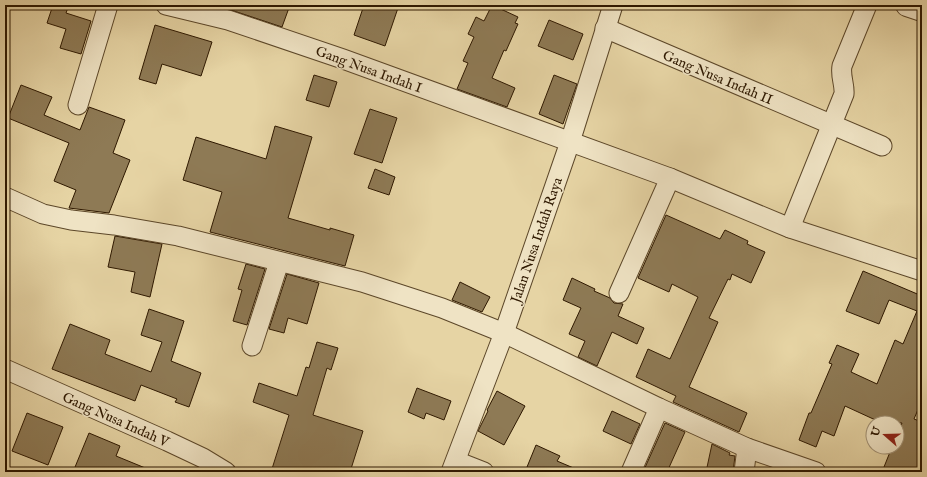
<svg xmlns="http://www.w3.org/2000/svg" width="927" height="477" font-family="'IM FELL English',serif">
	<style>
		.building { fill: #8e7a55; stroke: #2e1800 }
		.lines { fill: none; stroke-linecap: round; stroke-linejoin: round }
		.minor-casing { stroke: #5c4729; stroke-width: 21 }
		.tertiary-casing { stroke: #5c4729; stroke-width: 24 }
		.minor { stroke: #efe3c4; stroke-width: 19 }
		.tertiary { stroke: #efe3c4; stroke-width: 22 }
		.labels { text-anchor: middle; stroke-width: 3; stroke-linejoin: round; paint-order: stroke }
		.street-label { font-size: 14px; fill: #2e1800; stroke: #efe3c4 }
	</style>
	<rect width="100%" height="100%" fill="#e6d4a4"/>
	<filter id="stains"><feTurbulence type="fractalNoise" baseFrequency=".005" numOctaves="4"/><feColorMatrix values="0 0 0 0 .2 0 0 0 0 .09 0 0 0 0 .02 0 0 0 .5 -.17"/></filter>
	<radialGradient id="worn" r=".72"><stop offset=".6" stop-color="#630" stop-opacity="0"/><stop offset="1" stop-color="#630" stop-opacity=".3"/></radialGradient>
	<g class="building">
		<polygon points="53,5 69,5 66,13 91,21 81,54 60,48 66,29 47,23"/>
		<polygon points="213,5 290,5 282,27 231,10"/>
		<polygon points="364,5 399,5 385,46 354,35"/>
		<polygon points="492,5 518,17 515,23 518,24 506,51 504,50 492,78 515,88 507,107 457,89 468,63 463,61 474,37 468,34 476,17 484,21"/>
		<polygon points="549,20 583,34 573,60 538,46"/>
		<polygon points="155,25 212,42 201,76 162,64 156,84 139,79"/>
		<polygon points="314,75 337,82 329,107 306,100"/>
		<polygon points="554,75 577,84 563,124 539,114"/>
		<polygon points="21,85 52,97 44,115 80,130 89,107 125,120 113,153 130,160 109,213 69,208 76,190 54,181 69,143 8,118"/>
		<polygon points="370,109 397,118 382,163 354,154"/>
		<polygon points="275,126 312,137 288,218 330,230 330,228 354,235 345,266 210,232 222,192 183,180 196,137 266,159"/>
		<polygon points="375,169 395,177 389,195 368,188"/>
		<polygon points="666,215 720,239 725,230 748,241 747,244 765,252 751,283 732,274 730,280 728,279 709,318 718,322 689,387 747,413 739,432 673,402 676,396 636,377 648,349 670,359 698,297 672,284 669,292 638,278"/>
		<polygon points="115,236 162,244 150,297 131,292 135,272 108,267"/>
		<polygon points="246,264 265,269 247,325 233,321 242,290 238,289"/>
		<polygon points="863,271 922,296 922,400 914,419 922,422 922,472 882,472 892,447 897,447 897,435 902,423 882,423 845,406 834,436 822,431 816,447 799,440 809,413 811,413 832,364 829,363 837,345 859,354 851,372 877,384 895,340 903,344 917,311 889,300 879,324 846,311"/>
		<polygon points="287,274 319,283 307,324 288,318 284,333 269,329"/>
		<polygon points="572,278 595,289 594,291 610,298 614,303 623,304 618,316 644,328 637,344 612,332 597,366 578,357 585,341 569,334 581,308 563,300"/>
		<polygon points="460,282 490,297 482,312 452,300"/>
		<polygon points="149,309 184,321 171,361 201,373 189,407 175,402 177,399 141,385 135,401 52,369 70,324 110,340 105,354 151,372 162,342 141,335"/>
		<polygon points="317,342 338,348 331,370 327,368 313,415 363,431 350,472 271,472 289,415 253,402 259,383 297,396 306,367 309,368"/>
		<polygon points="417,388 451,401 444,420 426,413 424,419 408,412"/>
		<polygon points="497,391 525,406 504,445 478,431 488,411 487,410"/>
		<polygon points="612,411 640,424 631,444 603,431"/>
		<polygon points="27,413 63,427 48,465 12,451"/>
		<polygon points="665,423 685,432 667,472 643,472"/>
		<polygon points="89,433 120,446 116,456 155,472 73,472"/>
		<polygon points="712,444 730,453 729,455 735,456 733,472 706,472"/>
		<polygon points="536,445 560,456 557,461 583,472 540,472 527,467"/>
	</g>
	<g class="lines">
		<g class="minor-casing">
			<g id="minor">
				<polyline points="166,5 228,20 343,59 670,178 790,228 922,271"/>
				<polyline points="605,28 882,146"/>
				<polyline points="78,105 108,5"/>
				<polyline points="5,197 43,214 71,220 114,225 178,236 362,282 442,308 504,333 659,408 747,448 816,472"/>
				<path d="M 790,228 L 844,94 C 845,85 840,76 842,66 L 867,5"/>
				<polyline points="619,293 670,178"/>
				<polyline points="252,346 279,262"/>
				<polyline points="5,369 167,441 203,458 226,472"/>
				<polyline points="456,461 484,472"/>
				<polyline points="451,472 504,333 570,142 613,5"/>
				<polyline points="631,472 659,408"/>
				<polyline points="744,472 747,448"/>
			</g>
		</g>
		<g class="tertiary-casing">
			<polyline id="tertiary" points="907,5 922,10"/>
		</g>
		<use href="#minor" class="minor"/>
		<use href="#tertiary" class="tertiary"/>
	</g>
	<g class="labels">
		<g class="street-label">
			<text transform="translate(369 69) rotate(20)" y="5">Gang Nusa Indah I</text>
			<text transform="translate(718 77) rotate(23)" y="5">Gang Nusa Indah II</text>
			<text transform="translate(536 240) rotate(-71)" y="5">Jalan Nusa Indah Raya</text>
			<text transform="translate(116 419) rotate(24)" y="5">Gang Nusa Indah V</text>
		</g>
	</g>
	<rect width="927" height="477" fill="none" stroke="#e6d4a4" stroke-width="20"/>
	<rect x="6" y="6" width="915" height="465" fill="none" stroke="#2e1800" stroke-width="2"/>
	<rect x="10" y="10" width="907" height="457" fill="none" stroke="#2e1800"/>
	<g transform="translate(885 435) rotate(290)"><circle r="19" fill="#efe3c4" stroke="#a29276"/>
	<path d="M0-3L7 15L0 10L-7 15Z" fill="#8f2418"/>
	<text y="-6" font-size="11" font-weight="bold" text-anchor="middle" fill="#2e1800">U</text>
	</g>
	<rect width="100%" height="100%" filter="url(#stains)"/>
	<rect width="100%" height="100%" fill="url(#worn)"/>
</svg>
